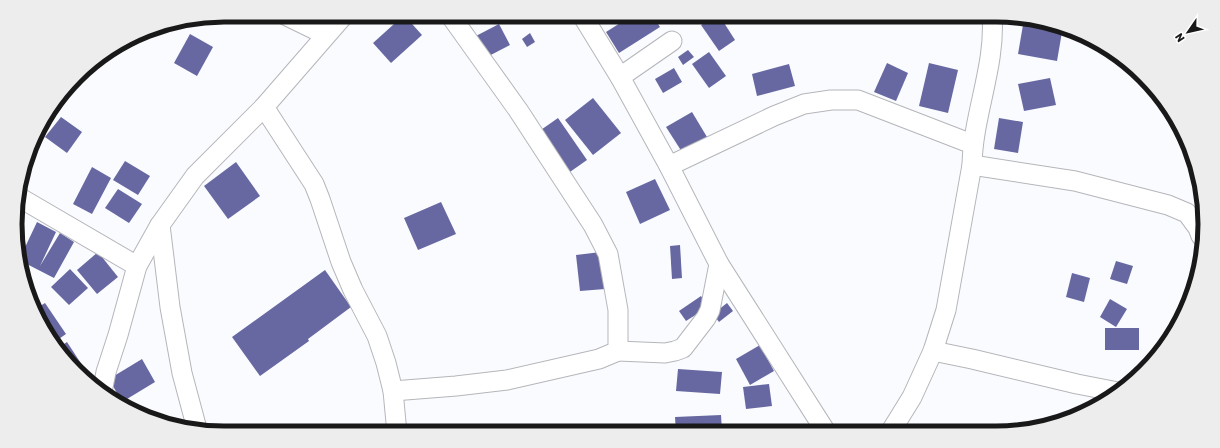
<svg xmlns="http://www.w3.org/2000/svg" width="1220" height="448" font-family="Rubik,sans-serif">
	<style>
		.building { fill: #6768a1 }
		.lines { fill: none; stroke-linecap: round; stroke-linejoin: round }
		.minor-casing { stroke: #b5b6ba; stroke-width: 21 }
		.minor { stroke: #fff; stroke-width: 19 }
		.rim { fill: none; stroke: #19191a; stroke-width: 5 }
	</style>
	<rect width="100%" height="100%" fill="#fafbff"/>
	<g class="building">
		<polygon points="404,15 422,35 391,63 373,43"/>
		<polygon points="558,15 569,15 562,20"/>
		<polygon points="633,15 652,15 660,27 619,53 606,32"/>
		<polygon points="717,15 719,15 735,40 719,51 701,25"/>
		<polygon points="499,24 510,45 485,58 474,37"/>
		<polygon points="1023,25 1062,32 1057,61 1018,54"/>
		<polygon points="530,33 535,42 527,47 522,39"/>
		<polygon points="190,34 213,47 197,76 174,63"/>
		<polygon points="688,50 694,57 683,65 678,57"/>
		<polygon points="709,52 726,76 709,88 692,64"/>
		<polygon points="887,63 908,73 896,101 874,92"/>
		<polygon points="929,63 958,70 948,113 919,106"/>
		<polygon points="789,64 795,86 757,96 752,74"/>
		<polygon points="674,68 682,82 663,93 655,79"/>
		<polygon points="1050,78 1056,105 1024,111 1018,84"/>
		<polygon points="593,98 621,133 593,155 565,120"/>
		<polygon points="692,112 707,137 682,152 666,127"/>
		<polygon points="61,117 82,132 67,153 45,137"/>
		<polygon points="558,118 587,160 567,174 538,132"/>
		<polygon points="999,118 1023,122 1018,153 994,149"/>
		<polygon points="125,161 150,176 138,195 113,180"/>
		<polygon points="236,162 260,196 228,219 204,186"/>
		<polygon points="92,167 111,178 92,214 73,204"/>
		<polygon points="655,179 670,210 640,224 626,192"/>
		<polygon points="118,189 142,204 129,223 105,208"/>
		<polygon points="441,202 456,234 418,250 404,218"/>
		<polygon points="37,222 56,232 40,266 60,233 74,242 54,278 19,260"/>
		<polygon points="680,245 682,278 672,279 670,246"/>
		<polygon points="98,252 118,277 97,294 77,270"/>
		<polygon points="601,252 605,289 580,291 576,255"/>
		<polygon points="19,260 30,271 24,277 19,265"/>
		<polygon points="1196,260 1199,260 1198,273 1193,272"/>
		<polygon points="1116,261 1133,266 1127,284 1110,279"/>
		<polygon points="70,269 88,288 69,305 51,287"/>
		<polygon points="325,270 351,307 308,339 309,341 260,376 232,337"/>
		<polygon points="1072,273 1090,278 1084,302 1066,297"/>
		<polygon points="701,296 708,307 686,321 679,311"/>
		<polygon points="1110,299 1127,309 1116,327 1100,317"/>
		<polygon points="45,303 66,334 53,343 50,340 37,308"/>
		<polygon points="727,303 733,311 719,322 713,314"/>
		<rect x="1105" y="328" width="34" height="22"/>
		<polygon points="67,342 84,368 79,371 58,348"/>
		<polygon points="760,345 774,371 750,385 736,359"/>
		<polygon points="142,359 155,382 122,402 109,379"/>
		<polygon points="678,369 722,372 720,394 676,391"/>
		<polygon points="769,384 772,406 746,409 743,387"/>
		<polygon points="721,415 722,432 676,432 675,417"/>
	</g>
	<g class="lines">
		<g class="minor-casing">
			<g id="minor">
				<polyline points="285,15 326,35"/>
				<polyline points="582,15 620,77 669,166 719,264 826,432"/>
				<polyline points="620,77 672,41"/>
				<polyline points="264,107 314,184 320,199 341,262 353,290 377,336 386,363 393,391 397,433"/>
				<polyline points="972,165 1075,181 1168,205 1187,213 1198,228 1201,236"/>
				<polyline points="669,166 774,116 804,104 831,100 858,100 972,144"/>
				<polyline points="17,196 137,266"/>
				<polyline points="160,225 170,307 182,373 197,429"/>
				<polyline points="618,351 665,353 675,351 683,348 706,318 710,310 719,264"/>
				<polyline points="933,351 972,359 1077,384 1118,392"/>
				<polyline points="393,391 456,386 507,380 599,359 618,351 618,310 608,254 593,225 518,110 450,15"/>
				<polyline points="102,392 106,372 118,335 137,266 160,225 195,176 264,107 344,15"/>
				<path d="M 891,431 L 912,397 L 933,351 L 946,310 L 972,165 C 973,114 996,66 992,15"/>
			</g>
		</g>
		<use href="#minor" class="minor"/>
	</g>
	<path d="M0 0H1220V448H0ZM224 22H996A202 202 0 0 1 1198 224V224A202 202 0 0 1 996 426H224A202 202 0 0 1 22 224V224A202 202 0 0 1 224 22Z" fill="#ededed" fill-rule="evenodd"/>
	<path class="rim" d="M224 22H996A202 202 0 0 1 1198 224V224A202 202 0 0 1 996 426H224A202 202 0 0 1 22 224V224A202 202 0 0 1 224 22Z"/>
	<g transform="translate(1188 32) rotate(236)" stroke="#ffffff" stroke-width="3" paint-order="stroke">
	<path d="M0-3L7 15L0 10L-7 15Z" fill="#19191a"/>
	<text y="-6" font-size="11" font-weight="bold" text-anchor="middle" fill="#19191a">N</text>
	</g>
</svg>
